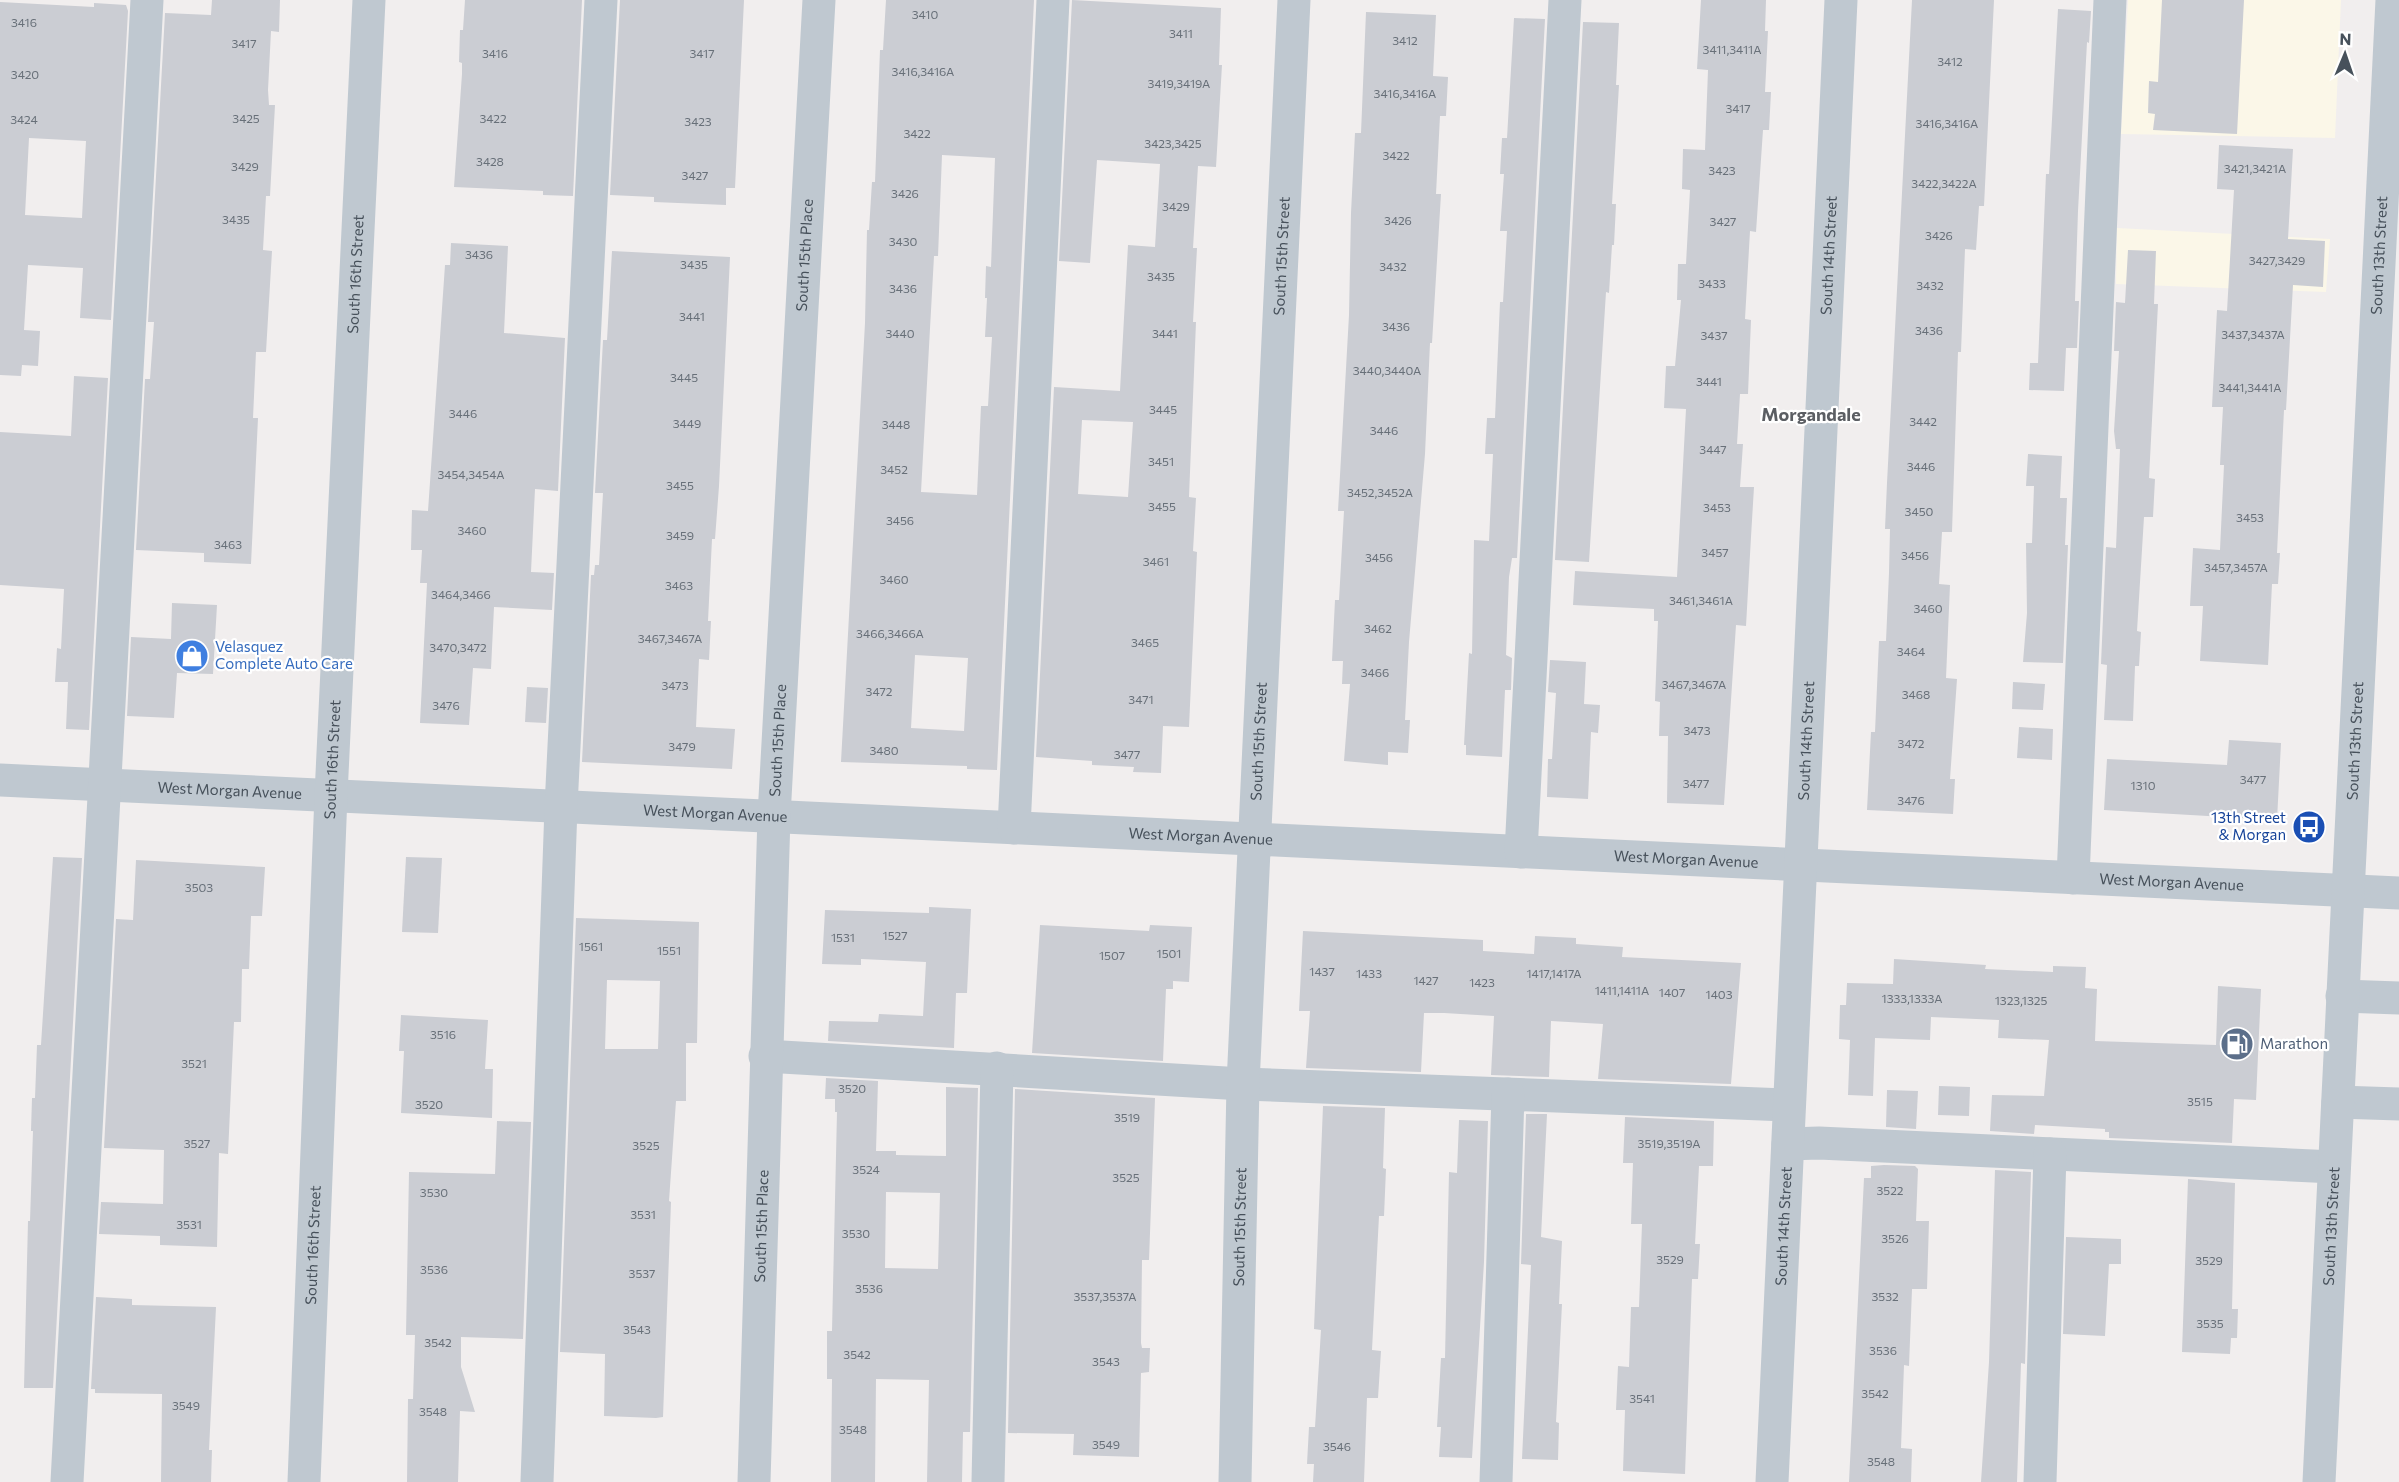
<svg xmlns="http://www.w3.org/2000/svg" width="2399" height="1482" font-family="Commissioner,sans-serif">
	<style>
		.commercial { fill: #fbf7e8 }
		.building { fill: #cbcdd3; fill-rule: evenodd }
		.lines { fill: none; stroke-linecap: round; stroke-linejoin: round }
		.minor { stroke: #bfc8d0; stroke-width: 33 }
		.labels { text-anchor: middle; stroke-width: 4.5; stroke-linejoin: round; paint-order: stroke }
		.number-label { font-size: 12px; fill: #687079 }
		.street-label { font-size: 15px; fill: #47515b; stroke: #fff }
		.shop-label { font-size: 15px; fill: #366cbe; stroke: #fff; text-anchor: start }
		.transit-label { font-size: 15px; fill: #164399; stroke: #fff; text-anchor: end }
		.service-label { font-size: 15px; fill: #4e5e75; stroke: #fff; text-anchor: start }
		.quarter-label { font-size: 18px; font-weight: bold; fill: #5b5e63; stroke: #fff }
	</style>
	<rect width="100%" height="100%" fill="#f1eeee"/>
	<g class="commercial">
		<polygon points="2128,0 2341,0 2335,138 2121,134"/>
		<polygon points="2117,228 2330,239 2326,292 2116,284"/>
	</g>
	<g class="building">
		<polygon points="212,0 280,0 279,32 271,31 268,90 269,105 275,105 270,196 266,196 263,250 272,251 266,352 256,352 253,418 258,418 251,564 204,562 204,553 136,550 145,379 150,379 154,322 148,322 165,13 211,15"/>
		<polygon points="465,0 582,0 573,196 543,195 543,191 454,187 462,74 462,63 459,62 460,30 463,30"/>
		<polygon points="620,0 744,0 735,188 726,188 726,205 654,202 654,197 610,195"/>
		<path d="M 886,0 L 1034,0 L 997,770 L 967,769 L 967,766 L 841,762 L 865,323 L 867,230 L 869,230 L 872,182 L 875,182 L 880,50 L 883,50 ZM 942,155 L 995,158 L 991,267 L 986,266 L 985,298 L 987,298 L 985,337 L 992,337 L 988,406 L 981,406 L 977,495 L 921,492 L 934,256 L 938,256 ZM 915,655 L 968,658 L 964,731 L 911,728 Z"/>
		<path d="M 1072,0 L 1221,8 L 1219,65 L 1222,65 L 1216,167 L 1198,166 L 1193,248 L 1197,248 L 1193,322 L 1196,322 L 1189,497 L 1196,498 L 1193,551 L 1197,552 L 1189,727 L 1163,726 L 1161,773 L 1133,772 L 1134,767 L 1092,765 L 1092,761 L 1036,757 L 1054,387 L 1120,391 L 1128,245 L 1155,247 L 1160,164 L 1097,160 L 1090,263 L 1059,261 ZM 1082,420 L 1133,422 L 1128,497 L 1078,494 Z"/>
		<polygon points="1701,0 1766,0 1765,31 1768,31 1765,92 1771,92 1769,130 1763,130 1756,232 1750,231 1745,319 1751,320 1748,394 1740,394 1737,444 1743,444 1740,487 1754,487 1751,537 1746,626 1736,625 1724,805 1667,803 1668,736 1659,736 1660,702 1655,701 1658,621 1654,621 1654,609 1573,605 1575,571 1677,577 1686,409 1664,408 1666,366 1675,366 1681,300 1677,300 1678,264 1686,264 1690,190 1682,189 1683,149 1705,150 1708,70 1697,69"/>
		<polygon points="1912,0 1994,0 1984,206 1979,206 1976,250 1965,249 1961,352 1958,352 1952,532 1942,532 1939,584 1950,585 1946,678 1957,679 1950,779 1955,779 1953,814 1867,810 1871,732 1875,732 1879,641 1886,641 1889,573 1890,529 1885,529 1887,483"/>
		<polygon points="2162,0 2244,0 2237,134 2153,130 2155,114 2148,113 2149,81 2158,82"/>
		<path d="M 0,2 L 94,7 L 94,3 L 126,5 L 128,11 L 111,320 L 80,318 L 83,268 L 28,265 L 24,330 L 40,331 L 38,366 L 22,365 L 21,376 L 0,375 ZM 29,138 L 86,141 L 82,218 L 25,215 Z"/>
		<polygon points="2058,9 2091,11 2089,43 2087,42 2078,211 2075,301 2079,301 2077,348 2066,348 2064,391 2029,390 2030,363 2038,363 2046,174 2049,174"/>
		<polygon points="1366,12 1436,15 1433,76 1448,77 1446,116 1440,116 1436,194 1441,194 1432,343 1430,343 1425,454 1409,642 1405,720 1410,720 1408,753 1388,752 1388,765 1344,761 1350,684 1342,684 1343,661 1332,661 1335,600 1339,600 1344,511 1338,511 1349,315 1351,213 1355,133 1361,133"/>
		<polygon points="1514,18 1545,19 1517,558 1512,558 1509,577 1506,655 1512,658 1511,690 1505,690 1502,757 1466,755 1466,745 1464,745 1469,653 1472,654 1474,540 1489,541 1493,454 1485,454 1487,418 1495,418 1500,302 1503,302 1507,231 1500,231 1504,174 1500,174 1502,138 1507,138"/>
		<polygon points="1583,22 1619,23 1616,85 1619,85 1612,204 1616,204 1614,245 1612,245 1609,293 1606,292 1589,562 1555,560"/>
		<polygon points="2219,145 2293,149 2288,239 2325,241 2323,287 2293,285 2286,410 2284,410 2277,553 2280,553 2278,584 2272,584 2268,665 2200,661 2203,606 2190,606 2193,548 2220,550 2224,465 2220,465 2223,407 2212,407 2217,310 2227,311 2234,190 2217,189"/>
		<polygon points="451,243 508,246 504,333 565,338 558,491 535,489 531,572 554,573 552,610 494,607 491,669 473,668 469,725 420,723 427,583 420,583 422,550 411,550 412,510 428,511 445,265 450,265"/>
		<polygon points="2128,250 2156,251 2154,304 2158,304 2149,478 2155,479 2153,517 2144,517 2137,631 2141,632 2139,666 2135,666 2133,721 2104,720 2107,665 2101,664 2106,547 2116,548 2120,449 2116,449 2114,431 2119,351 2114,351 2116,302 2125,303"/>
		<polygon points="612,251 730,257 719,486 715,539 712,539 708,621 711,621 709,660 699,659 696,727 735,729 732,769 582,762 591,575 594,575 595,565 599,565 603,493 595,493 603,340 607,340"/>
		<polygon points="74,376 108,378 89,730 66,729 68,682 55,682 57,648 61,649 64,589 0,585 0,432 71,436"/>
		<polygon points="2028,454 2062,456 2060,498 2067,498 2065,545 2068,545 2063,663 2023,662 2027,613 2026,543 2032,543 2034,486 2026,486"/>
		<polygon points="172,603 217,605 213,674 177,673 174,718 127,716 131,637 171,639"/>
		<polygon points="1550,660 1586,662 1584,704 1600,705 1598,733 1591,732 1588,799 1547,797 1548,759 1552,759 1556,693 1548,692"/>
		<polygon points="2013,682 2045,684 2043,710 2012,709"/>
		<polygon points="527,687 548,688 546,723 525,722"/>
		<polygon points="2019,727 2053,729 2052,760 2017,758"/>
		<polygon points="2229,740 2281,743 2277,820 2104,810 2107,759 2227,765"/>
		<polygon points="53,857 82,858 53,1388 24,1388 28,1221 30,1221 33,1131 31,1131 32,1098 35,1098 37,1045 41,1045"/>
		<polygon points="406,857 442,858 438,933 402,932"/>
		<polygon points="136,860 265,867 262,916 251,916 249,969 242,969 241,1022 234,1022 228,1154 219,1153 217,1247 160,1245 160,1236 99,1234 101,1202 163,1204 164,1150 104,1148 116,919 133,920"/>
		<polygon points="929,907 971,909 967,993 956,993 954,1048 828,1041 829,1021 878,1022 879,1014 923,1016 926,962 861,959 861,965 822,964 825,910 929,913"/>
		<path d="M 576,918 L 699,922 L 697,1043 L 686,1043 L 686,1101 L 676,1101 L 669,1201 L 671,1202 L 663,1417 L 656,1418 L 604,1416 L 605,1354 L 560,1352 ZM 607,980 L 660,981 L 658,1049 L 605,1049 Z"/>
		<polygon points="1040,925 1149,931 1150,925 1192,927 1189,982 1173,981 1173,989 1166,989 1163,1061 1032,1053"/>
		<polygon points="1303,931 1483,940 1483,951 1534,954 1535,936 1576,938 1576,944 1623,947 1622,957 1741,963 1731,1084 1598,1079 1603,1024 1551,1021 1549,1077 1491,1075 1494,1016 1444,1013 1424,1013 1421,1072 1306,1068 1310,1011 1299,1011"/>
		<polygon points="1894,959 1986,965 1985,969 2053,972 2053,966 2086,967 2085,988 2097,989 2095,1041 2216,1045 2218,986 2261,989 2256,1100 2234,1099 2232,1143 2109,1138 2109,1132 2105,1132 2105,1129 2035,1125 2034,1134 1990,1131 1992,1095 2044,1096 2049,1040 1998,1038 1999,1020 1931,1017 1930,1040 1875,1038 1873,1096 1848,1095 1850,1040 1839,1039 1840,1005 1846,1005 1847,983 1893,984"/>
		<polygon points="401,1015 488,1020 485,1069 493,1069 492,1118 401,1113 404,1051 399,1051"/>
		<path d="M 826,1078 L 878,1081 L 876,1151 L 896,1151 L 896,1155 L 946,1156 L 946,1087 L 978,1088 L 970,1432 L 963,1432 L 962,1482 L 927,1482 L 929,1380 L 876,1379 L 875,1482 L 831,1482 L 832,1379 L 827,1379 L 827,1331 L 832,1331 L 837,1112 L 835,1112 L 835,1099 L 825,1099 ZM 886,1192 L 940,1193 L 938,1269 L 885,1268 Z"/>
		<polygon points="1939,1086 1970,1087 1969,1116 1938,1115"/>
		<polygon points="1015,1089 1155,1098 1149,1260 1142,1260 1141,1343 1142,1348 1150,1348 1149,1372 1141,1373 1139,1457 1073,1455 1074,1434 1008,1433"/>
		<polygon points="1887,1090 1918,1091 1916,1129 1886,1127"/>
		<polygon points="1323,1106 1385,1108 1383,1168 1386,1169 1384,1216 1379,1216 1372,1350 1381,1351 1378,1398 1367,1398 1364,1482 1313,1482 1314,1464 1307,1464 1309,1427 1315,1427 1321,1330 1314,1329"/>
		<polygon points="1526,1114 1547,1114 1541,1237 1562,1241 1559,1304 1562,1304 1556,1422 1559,1423 1558,1460 1522,1459 1531,1265 1521,1264"/>
		<polygon points="1625,1117 1714,1121 1713,1166 1699,1166 1695,1244 1700,1244 1698,1279 1692,1279 1685,1474 1623,1471 1625,1410 1616,1410 1618,1366 1629,1367 1631,1307 1639,1307 1642,1224 1631,1224 1633,1163 1623,1163"/>
		<polygon points="1459,1120 1488,1121 1484,1262 1472,1458 1439,1457 1441,1427 1437,1427 1441,1358 1445,1358 1449,1172 1457,1173"/>
		<polygon points="497,1121 531,1122 523,1339 461,1337 461,1367 475,1412 460,1411 458,1482 407,1482 408,1399 413,1399 415,1335 406,1335 409,1172 495,1174"/>
		<polygon points="1884,1165 1915,1166 1918,1169 1916,1221 1929,1221 1927,1289 1912,1289 1909,1366 1904,1365 1901,1448 1912,1449 1911,1482 1849,1482 1864,1178 1871,1178 1871,1166"/>
		<polygon points="1995,1170 2031,1172 2025,1364 2021,1363 2017,1482 1981,1482 1989,1362"/>
		<polygon points="2188,1179 2235,1183 2232,1309 2238,1309 2237,1338 2231,1338 2230,1354 2182,1352"/>
		<polygon points="2066,1237 2121,1239 2121,1264 2109,1264 2105,1336 2063,1334"/>
		<polygon points="96,1297 132,1299 132,1305 216,1307 209,1450 212,1450 211,1482 161,1482 162,1394 95,1393 95,1389 91,1389"/>
	</g>
	<g class="lines">
		<g class="minor">
			<path id="s1" d="M 0,780 L 2399,893"/>
			<polyline points="1014,828 1053,0"/>
			<polyline points="1521,852 1565,0"/>
			<polyline points="2073,878 2110,0"/>
			<polyline points="2342,996 2399,998"/>
			<polyline points="765,1056 1243,1084 1789,1105"/>
			<polyline points="2338,1102 2399,1104"/>
			<polyline points="1788,1144 1819,1143 2334,1167"/>
			<polyline points="67,1482 147,0"/>
			<path id="s2" d="M 304,1482 L 331,795 L 369,0"/>
			<polyline points="537,1482 561,807 601,0"/>
			<path id="s3" d="M 754,1482 L 774,816 L 819,0"/>
			<polyline points="988,1482 997,1068"/>
			<path id="s4" d="M 1235,1482 L 1243,1084 L 1294,0"/>
			<polyline points="1496,1482 1508,1094"/>
			<path id="s5" d="M 1772,1482 L 1841,0"/>
			<polyline points="2040,1482 2050,1154"/>
			<path id="s6" d="M 2319,1482 L 2392,0"/>
		</g>
	</g>
	<defs>
		<g id="shop-disc" transform="scale(1.725)"><circle r="9.5" fill="#3f7fe0" stroke="#fff"/><path d="M-5-2.5h2.3a2.7 3.5 0 0 1 5.4 0H5L5.5 6h-11ZM-1.5-2.5h3a1.5 2.3 0 0 0-3 0Z" fill="#fff"/></g>
		<g id="bus-disc" transform="scale(1.725)"><circle r="9.5" fill="#1a4fb4" stroke="#fff"/><path d="M-5-6H5V4H4V6H2V4H-2V6H-4V4H-5ZM-3.5-4V0h7V-4ZM-3.5 1.2v1.5H-2V1.2ZM2 1.2v1.5H3.5V1.2Z" fill="#fff"/></g>
		<g id="fuel-disc" transform="scale(1.725)"><circle r="9.5" fill="#5c6f8a" stroke="#fff"/><path d="M-5.5-6h7V0h2V4h1.3V-2.5L3-4.5l.8-.8L6-3V5H2.5V1h-1V6h-7ZM-4.2-4.7v3.2H.2V-4.7Z" fill="#fff"/></g>
	</defs>
	<g fill-rule="evenodd">
		<use href="#shop-disc" x="192" y="656"/>
		<use href="#bus-disc" x="2309" y="827"/>
		<use href="#fuel-disc" x="2237" y="1044"/>
	</g>
	<g class="labels">
		<g class="number-label">
			<text x="925" y="19">3410</text>
			<text x="24" y="27">3416</text>
			<text x="1181" y="38">3411</text>
			<text x="1405" y="45">3412</text>
			<text x="244" y="48">3417</text>
			<text x="1732" y="54">3411,3411A</text>
			<text x="495" y="58">3416</text>
			<text x="702" y="58">3417</text>
			<text x="1950" y="66">3412</text>
			<text x="923" y="76">3416,3416A</text>
			<text x="25" y="79">3420</text>
			<text x="1179" y="88">3419,3419A</text>
			<text x="1405" y="98">3416,3416A</text>
			<text x="1738" y="113">3417</text>
			<text x="246" y="123">3425</text>
			<text x="493" y="123">3422</text>
			<text x="24" y="124">3424</text>
			<text x="698" y="126">3423</text>
			<text x="1947" y="128">3416,3416A</text>
			<text x="917" y="138">3422</text>
			<text x="1173" y="148">3423,3425</text>
			<text x="1396" y="160">3422</text>
			<text x="490" y="166">3428</text>
			<text x="245" y="171">3429</text>
			<text x="2255" y="173">3421,3421A</text>
			<text x="1722" y="175">3423</text>
			<text x="695" y="180">3427</text>
			<text x="1944" y="188">3422,3422A</text>
			<text x="905" y="198">3426</text>
			<text x="1176" y="211">3429</text>
			<text x="236" y="224">3435</text>
			<text x="1398" y="225">3426</text>
			<text x="1723" y="226">3427</text>
			<text x="1939" y="240">3426</text>
			<text x="903" y="246">3430</text>
			<text x="479" y="259">3436</text>
			<text x="2277" y="265">3427,3429</text>
			<text x="694" y="269">3435</text>
			<text x="1393" y="271">3432</text>
			<text x="1161" y="281">3435</text>
			<text x="1712" y="288">3433</text>
			<text x="1930" y="290">3432</text>
			<text x="903" y="293">3436</text>
			<text x="692" y="321">3441</text>
			<text x="1396" y="331">3436</text>
			<text x="1929" y="335">3436</text>
			<text x="900" y="338">3440</text>
			<text x="1165" y="338">3441</text>
			<text x="2253" y="339">3437,3437A</text>
			<text x="1714" y="340">3437</text>
			<text x="1387" y="375">3440,3440A</text>
			<text x="684" y="382">3445</text>
			<text x="1709" y="386">3441</text>
			<text x="2250" y="392">3441,3441A</text>
			<text x="1163" y="414">3445</text>
			<text x="463" y="418">3446</text>
			<text x="1923" y="426">3442</text>
			<text x="687" y="428">3449</text>
			<text x="896" y="429">3448</text>
			<text x="1384" y="435">3446</text>
			<text x="1713" y="454">3447</text>
			<text x="1161" y="466">3451</text>
			<text x="1921" y="471">3446</text>
			<text x="894" y="474">3452</text>
			<text x="471" y="479">3454,3454A</text>
			<text x="680" y="490">3455</text>
			<text x="1380" y="497">3452,3452A</text>
			<text x="1162" y="511">3455</text>
			<text x="1717" y="512">3453</text>
			<text x="1919" y="516">3450</text>
			<text x="2250" y="522">3453</text>
			<text x="900" y="525">3456</text>
			<text x="472" y="535">3460</text>
			<text x="680" y="540">3459</text>
			<text x="228" y="549">3463</text>
			<text x="1715" y="557">3457</text>
			<text x="1915" y="560">3456</text>
			<text x="1379" y="562">3456</text>
			<text x="1156" y="566">3461</text>
			<text x="2236" y="572">3457,3457A</text>
			<text x="894" y="584">3460</text>
			<text x="679" y="590">3463</text>
			<text x="461" y="599">3464,3466</text>
			<text x="1701" y="605">3461,3461A</text>
			<text x="1928" y="613">3460</text>
			<text x="1378" y="633">3462</text>
			<text x="890" y="638">3466,3466A</text>
			<text x="670" y="643">3467,3467A</text>
			<text x="1145" y="647">3465</text>
			<text x="458" y="652">3470,3472</text>
			<text x="1911" y="656">3464</text>
			<text x="1375" y="677">3466</text>
			<text x="1694" y="689">3467,3467A</text>
			<text x="675" y="690">3473</text>
			<text x="879" y="696">3472</text>
			<text x="1916" y="699">3468</text>
			<text x="1141" y="704">3471</text>
			<text x="446" y="710">3476</text>
			<text x="1697" y="735">3473</text>
			<text x="1911" y="748">3472</text>
			<text x="682" y="751">3479</text>
			<text x="884" y="755">3480</text>
			<text x="1127" y="759">3477</text>
			<text x="2253" y="784">3477</text>
			<text x="1696" y="788">3477</text>
			<text x="2143" y="790">1310</text>
			<text x="1911" y="805">3476</text>
			<text x="199" y="892">3503</text>
			<text x="895" y="940">1527</text>
			<text x="843" y="942">1531</text>
			<text x="591" y="951">1561</text>
			<text x="669" y="955">1551</text>
			<text x="1169" y="958">1501</text>
			<text x="1112" y="960">1507</text>
			<text x="1322" y="976">1437</text>
			<text x="1369" y="978">1433</text>
			<text x="1554" y="978">1417,1417A</text>
			<text x="1426" y="985">1427</text>
			<text x="1482" y="987">1423</text>
			<text x="1622" y="995">1411,1411A</text>
			<text x="1672" y="997">1407</text>
			<text x="1719" y="999">1403</text>
			<text x="1912" y="1003">1333,1333A</text>
			<text x="2021" y="1005">1323,1325</text>
			<text x="443" y="1039">3516</text>
			<text x="194" y="1068">3521</text>
			<text x="852" y="1093">3520</text>
			<text x="2200" y="1106">3515</text>
			<text x="429" y="1109">3520</text>
			<text x="1127" y="1122">3519</text>
			<text x="197" y="1148">3527</text>
			<text x="1669" y="1148">3519,3519A</text>
			<text x="646" y="1150">3525</text>
			<text x="866" y="1174">3524</text>
			<text x="1126" y="1182">3525</text>
			<text x="1890" y="1195">3522</text>
			<text x="434" y="1197">3530</text>
			<text x="643" y="1219">3531</text>
			<text x="189" y="1229">3531</text>
			<text x="856" y="1238">3530</text>
			<text x="1895" y="1243">3526</text>
			<text x="1670" y="1264">3529</text>
			<text x="2209" y="1265">3529</text>
			<text x="434" y="1274">3536</text>
			<text x="642" y="1278">3537</text>
			<text x="869" y="1293">3536</text>
			<text x="1105" y="1301">3537,3537A</text>
			<text x="1885" y="1301">3532</text>
			<text x="2210" y="1328">3535</text>
			<text x="637" y="1334">3543</text>
			<text x="438" y="1347">3542</text>
			<text x="1883" y="1355">3536</text>
			<text x="857" y="1359">3542</text>
			<text x="1106" y="1366">3543</text>
			<text x="1875" y="1398">3542</text>
			<text x="1642" y="1403">3541</text>
			<text x="186" y="1410">3549</text>
			<text x="433" y="1416">3548</text>
			<text x="853" y="1434">3548</text>
			<text x="1106" y="1449">3549</text>
			<text x="1337" y="1451">3546</text>
			<text x="1881" y="1466">3548</text>
		</g>
		<g class="street-label">
			<text dy="5" stroke="none"><textPath href="#s3" startOffset="1228">South 15th Place</textPath></text>
			<text dy="5" stroke="none"><textPath href="#s4" startOffset="1227">South 15th Street</textPath></text>
			<text dy="5" stroke="none"><textPath href="#s5" startOffset="1228">South 14th Street</textPath></text>
			<text dy="5" stroke="none"><textPath href="#s6" startOffset="1228">South 13th Street</textPath></text>
			<text dy="5" stroke="none"><textPath href="#s2" startOffset="1209">South 16th Street</textPath></text>
			<text dy="5" stroke="none"><textPath href="#s3" startOffset="742">South 15th Place</textPath></text>
			<text dy="5" stroke="none"><textPath href="#s4" startOffset="741">South 15th Street</textPath></text>
			<text dy="5" stroke="none"><textPath href="#s5" startOffset="742">South 14th Street</textPath></text>
			<text dy="5" stroke="none"><textPath href="#s6" startOffset="742">South 13th Street</textPath></text>
			<text dy="5" stroke="none"><textPath href="#s2" startOffset="723">South 16th Street</textPath></text>
			<text dy="5" stroke="none"><textPath href="#s1" startOffset="230">West Morgan Avenue</textPath></text>
			<text dy="5" stroke="none"><textPath href="#s1" startOffset="716">West Morgan Avenue</textPath></text>
			<text dy="5" stroke="none"><textPath href="#s1" startOffset="1202">West Morgan Avenue</textPath></text>
			<text dy="5" stroke="none"><textPath href="#s1" startOffset="1688">West Morgan Avenue</textPath></text>
			<text dy="5" stroke="none"><textPath href="#s1" startOffset="2174">West Morgan Avenue</textPath></text>
			<text dy="5" stroke="none"><textPath href="#s3" startOffset="256">South 15th Place</textPath></text>
			<text dy="5" stroke="none"><textPath href="#s4" startOffset="255">South 15th Street</textPath></text>
			<text dy="5" stroke="none"><textPath href="#s5" startOffset="256">South 14th Street</textPath></text>
			<text dy="5" stroke="none"><textPath href="#s6" startOffset="256">South 13th Street</textPath></text>
			<text dy="5" stroke="none"><textPath href="#s2" startOffset="237">South 16th Street</textPath></text>
		</g>
		<g class="shop-label">
			<text x="215" y="652">Velasquez<tspan x="215" dy="17">Complete Auto Care</tspan></text>
		</g>
		<g class="transit-label">
			<text x="2286" y="823">13th Street<tspan x="2286" dy="17">&amp; Morgan</tspan></text>
		</g>
		<g class="service-label">
			<text x="2260" y="1049">Marathon</text>
		</g>
		<g class="quarter-label">
			<text x="1811" y="421">Morgandale</text>
		</g>
	</g>
	<g transform="translate(2345 54) rotate(2)" stroke="#ffffff" stroke-width="4.5" paint-order="stroke">
	<path d="M0-4.5L10 22L0 15L-10 22Z" fill="#47515b"/>
	<text y="-9" font-size="16" font-weight="bold" text-anchor="middle" fill="#47515b">N</text>
	</g>
</svg>
